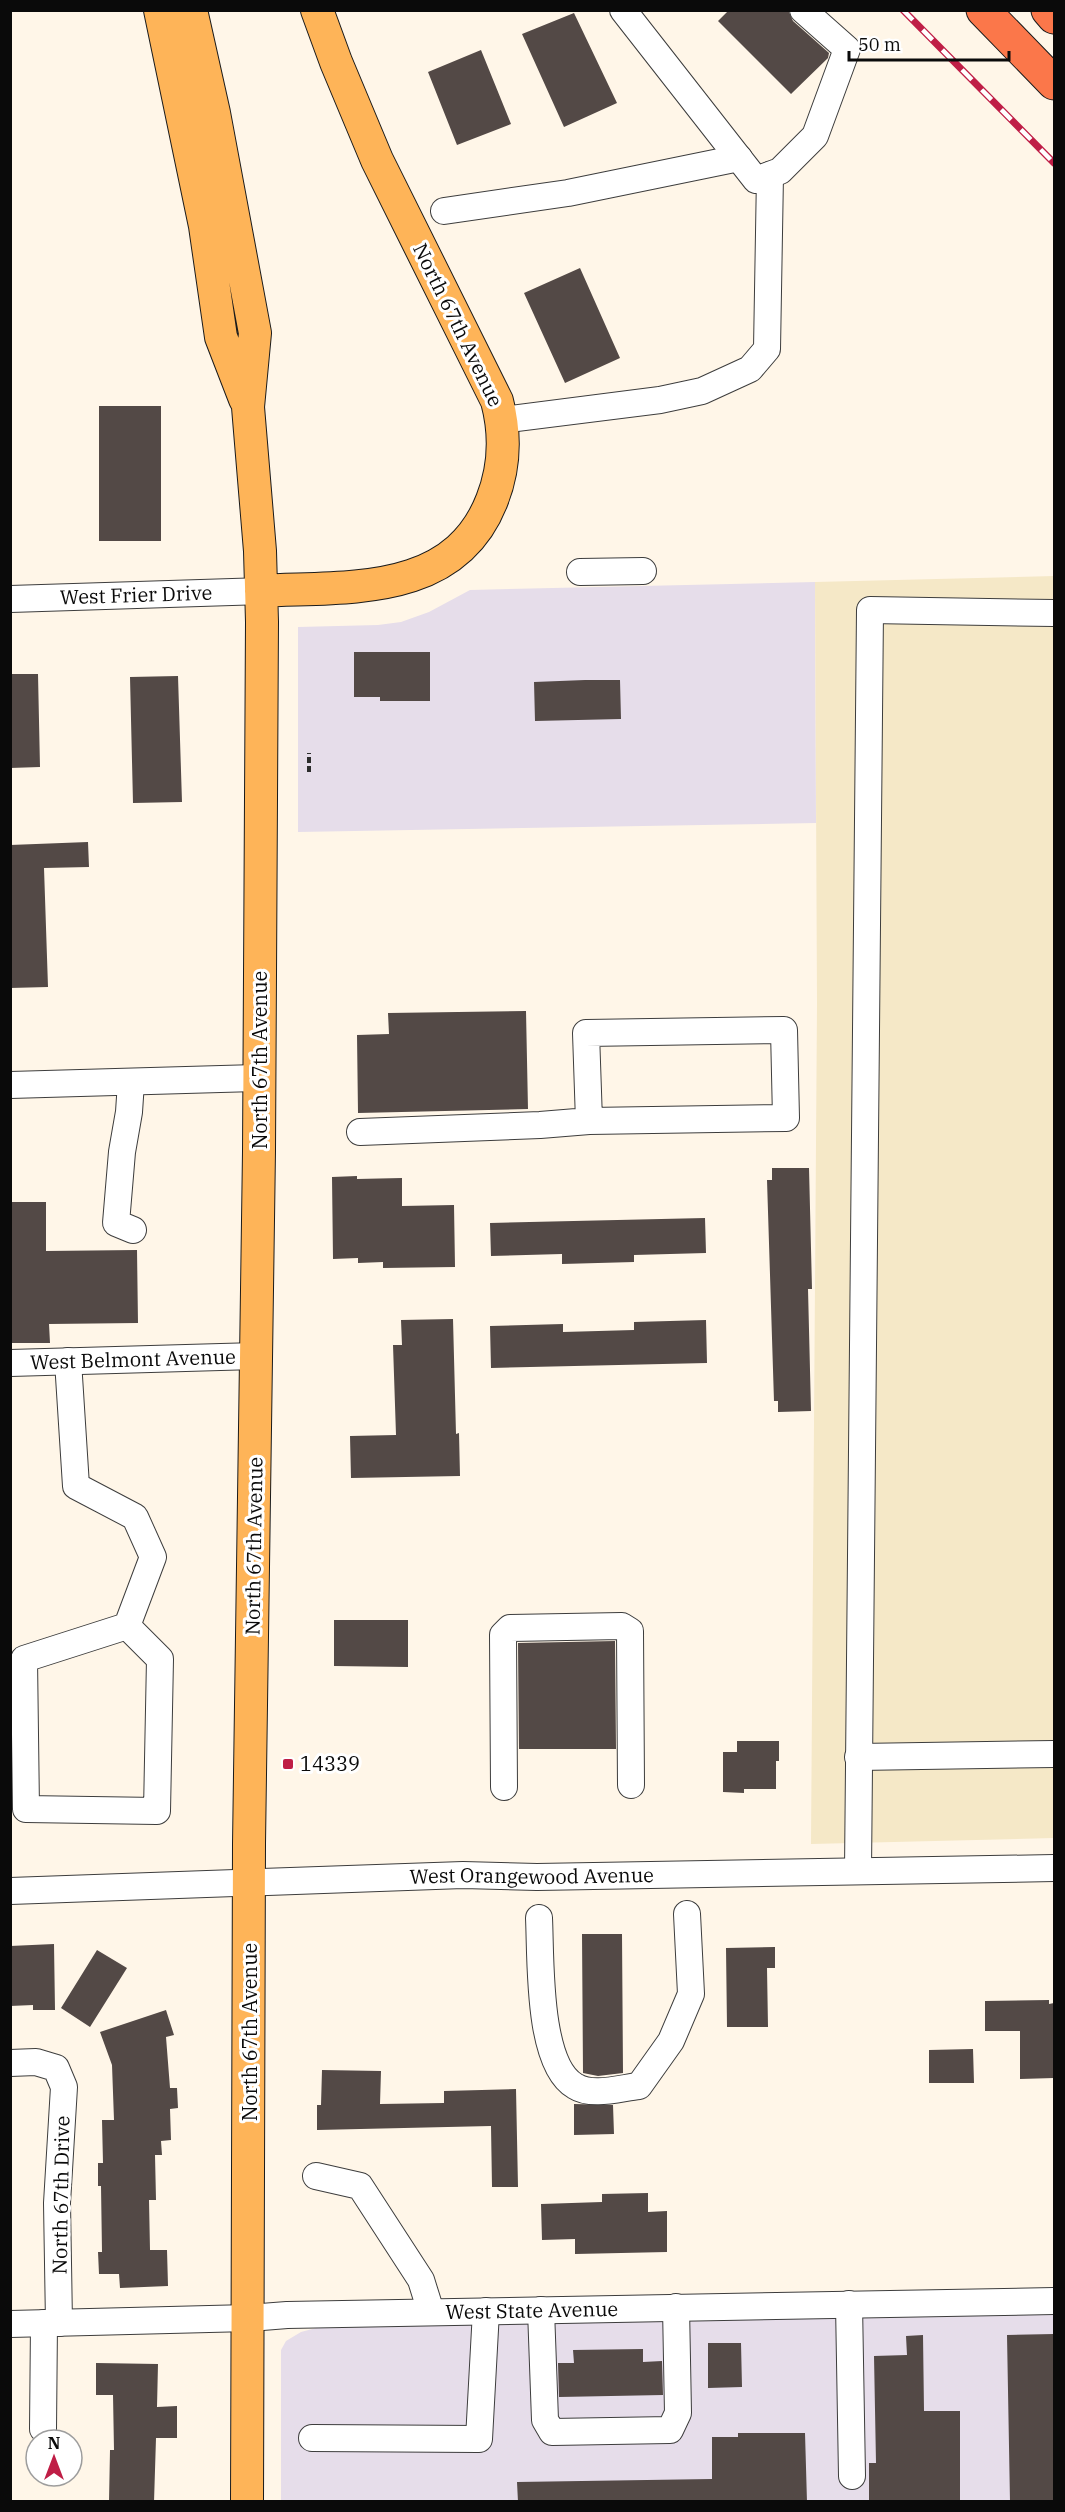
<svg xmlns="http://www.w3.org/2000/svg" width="1065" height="2512" font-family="'IBM Plex Serif',serif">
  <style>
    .industrial { fill: #e6ddea }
    .farmland { fill: #f5e8c7 }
    .building { fill: #534946 }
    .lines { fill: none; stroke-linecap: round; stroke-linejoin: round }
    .minor-casing { stroke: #3d3d3d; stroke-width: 28 }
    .major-casing { stroke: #1b1b1b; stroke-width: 34 }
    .highway-casing { stroke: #1b1b1b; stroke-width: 35 }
    .path { stroke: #2c2c2c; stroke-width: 4; stroke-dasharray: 6 3; stroke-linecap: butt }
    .minor { stroke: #fff; stroke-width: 26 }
    .major { stroke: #feb458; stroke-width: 32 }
    .highway { stroke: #fb774a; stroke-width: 33 }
    .rail-casing { stroke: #bf1e46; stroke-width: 7 }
    .rail { stroke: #fff; stroke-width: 4.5; stroke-dasharray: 14; stroke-linecap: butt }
    .poi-dot { fill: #bf1e46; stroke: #fff; stroke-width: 2 }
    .labels { text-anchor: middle; stroke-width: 6; stroke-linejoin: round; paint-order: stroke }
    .street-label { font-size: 20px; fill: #0a0a0a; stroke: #fff }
    .poi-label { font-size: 20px; fill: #0a0a0a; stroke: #fff; text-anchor: start }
  </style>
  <rect width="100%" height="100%" fill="#fff6e8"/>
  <path class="industrial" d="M 815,582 L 816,823 L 298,832 L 298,627 L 378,625 L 401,622 L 429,612 L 470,590 Z
    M 1054,2312 L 1054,2501 L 281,2502 L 281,2350 L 286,2341 L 301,2332 L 316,2328 Z"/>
  <path class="farmland" d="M 1054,576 L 1054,1838 L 811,1844 L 817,1003 L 815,582 Z"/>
  <path class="building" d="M 729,10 L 788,10 L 793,21 L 829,53 L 828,58 L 791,94 L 718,21 Z
    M 574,13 L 617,103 L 564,127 L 522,34 Z
    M 481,50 L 511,124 L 457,145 L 428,72 Z
    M 580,268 L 620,358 L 565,383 L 524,293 Z
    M 99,406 L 161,406 L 161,541 L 99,541 Z
    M 354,652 L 430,652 L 430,701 L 380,701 L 380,697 L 354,697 Z
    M 10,674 L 38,674 L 40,767 L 10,768 Z
    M 178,676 L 182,802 L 133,803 L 130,677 Z
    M 585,680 L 620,680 L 621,719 L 535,721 L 534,682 Z
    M 88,842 L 89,867 L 44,868 L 48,987 L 10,988 L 10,845 Z
    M 526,1011 L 528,1109 L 358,1113 L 357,1035 L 389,1034 L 388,1013 Z
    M 772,1168 L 809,1168 L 812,1289 L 808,1289 L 811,1411 L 778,1412 L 778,1401 L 774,1401 L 767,1180 L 772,1180 Z
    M 357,1176 L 357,1179 L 402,1178 L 402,1206 L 454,1205 L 455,1267 L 383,1268 L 383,1262 L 358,1263 L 358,1258 L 333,1259 L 332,1177 Z
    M 10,1202 L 46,1202 L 46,1251 L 137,1250 L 138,1323 L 49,1324 L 50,1343 L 10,1343 Z
    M 705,1218 L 706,1253 L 634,1255 L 634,1262 L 562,1264 L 562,1254 L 491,1256 L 490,1223 Z
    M 453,1319 L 456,1434 L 459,1433 L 460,1476 L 351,1478 L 350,1436 L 396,1435 L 393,1345 L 402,1345 L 401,1320 Z
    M 706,1320 L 707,1363 L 491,1368 L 490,1326 L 563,1324 L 563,1332 L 634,1330 L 634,1322 Z
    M 334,1620 L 408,1620 L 408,1667 L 334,1666 Z
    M 615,1641 L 616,1749 L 519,1749 L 518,1643 Z
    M 737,1741 L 779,1741 L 779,1761 L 776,1761 L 776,1789 L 744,1789 L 744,1793 L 723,1792 L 723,1752 L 737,1752 Z
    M 582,1934 L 622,1934 L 623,2073 L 598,2076 L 583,2073 Z
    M 54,1944 L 55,2010 L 33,2010 L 33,2005 L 10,2006 L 10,1946 Z
    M 775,1947 L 775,1968 L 767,1968 L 768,2027 L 727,2027 L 726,1948 Z
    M 97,1950 L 127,1968 L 90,2027 L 61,2008 Z
    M 1049,2000 L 1049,2004 L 1054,2003 L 1054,2078 L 1020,2079 L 1020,2031 L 985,2031 L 985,2001 Z
    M 166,2010 L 174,2035 L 166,2037 L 170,2088 L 177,2088 L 178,2108 L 170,2109 L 171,2140 L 161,2141 L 162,2155 L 155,2155 L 156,2200 L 149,2200 L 150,2250 L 167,2250 L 168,2286 L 120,2288 L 119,2274 L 99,2274 L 98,2252 L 102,2252 L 101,2186 L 98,2186 L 98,2163 L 103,2163 L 102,2120 L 114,2120 L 112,2065 L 100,2032 Z
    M 973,2049 L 974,2083 L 929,2083 L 929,2050 Z
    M 322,2070 L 381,2071 L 380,2104 L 444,2103 L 444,2091 L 516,2089 L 518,2187 L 492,2187 L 491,2126 L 317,2130 L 317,2105 L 321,2105 Z
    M 574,2104 L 613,2105 L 614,2134 L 574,2135 Z
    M 648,2193 L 648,2212 L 667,2211 L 667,2252 L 575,2254 L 575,2239 L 542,2240 L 541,2204 L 602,2202 L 602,2194 Z
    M 1054,2334 L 1054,2502 L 1010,2502 L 1007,2335 Z
    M 923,2335 L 924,2411 L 960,2411 L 960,2502 L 869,2502 L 869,2463 L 876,2463 L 874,2356 L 907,2355 L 906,2336 Z
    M 708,2343 L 741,2343 L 742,2387 L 708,2388 Z
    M 643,2349 L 643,2362 L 662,2361 L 663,2395 L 559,2397 L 558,2363 L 574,2363 L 573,2350 Z
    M 96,2363 L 158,2364 L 157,2407 L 177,2406 L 177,2438 L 156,2438 L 154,2502 L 109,2502 L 110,2450 L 114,2450 L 113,2395 L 96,2395 Z
    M 738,2433 L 805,2433 L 807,2502 L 518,2502 L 517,2482 L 712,2479 L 712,2437 L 738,2437 Z"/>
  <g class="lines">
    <g class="minor-casing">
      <g id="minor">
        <path d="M 623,10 L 756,180 L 780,171 L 815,136 L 847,49 L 803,10"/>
        <path d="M 444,211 L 568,193 L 739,158"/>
        <path d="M 502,420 L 660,400 L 702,391 L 750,369 L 767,349 L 770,175"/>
        <path d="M 580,572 L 643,571"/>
        <path id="s1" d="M 10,599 L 261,591"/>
        <path d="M 131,1082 L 129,1112 L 122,1152 L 116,1223 L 133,1230"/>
        <path d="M 10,1085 L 260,1078"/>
        <path d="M 360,1132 L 540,1125 L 589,1121 L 786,1118 L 784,1030 L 586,1033 L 589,1121"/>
        <path d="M 68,1361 L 76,1486 L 135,1517 L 153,1557 L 127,1626 L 160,1659 L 157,1811 L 26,1809 L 24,1659 L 127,1626"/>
        <path id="s2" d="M 10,1363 L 257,1356"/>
        <path d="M 858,1757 L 1054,1754"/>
        <path d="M 504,1787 L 503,1635 L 510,1628 L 622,1626 L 630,1631 L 631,1785"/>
        <path d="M 858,1871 L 870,610 L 1054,613"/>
        <path id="s3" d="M 10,1891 L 463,1875 L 537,1877 L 1054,1868"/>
        <path d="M 539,1918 C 541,1958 537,2064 575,2086 C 592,2097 620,2088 639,2086 L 671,2041 L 691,1994 L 687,1914"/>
        <path d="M 10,2063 L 36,2062 L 56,2068 L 64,2087 L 57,2203 L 59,2323"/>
        <path d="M 316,2176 L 360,2186 L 421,2280 L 431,2312"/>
        <path d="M 849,2304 L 852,2476"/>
        <path d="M 541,2310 L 545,2420 L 552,2432 L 670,2430 L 678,2413 L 676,2307"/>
        <path id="s4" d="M 10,2324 L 249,2318 L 287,2315 L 1054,2301"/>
        <path d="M 43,2429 L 44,2323"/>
        <path d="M 312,2438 L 479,2439 L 486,2311"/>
      </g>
    </g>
    <g class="major-casing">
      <path id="major" d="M 160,10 L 205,226 L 221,337 L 245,399
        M 191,10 L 214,113 L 255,333 L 248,407 L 260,551 L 262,622 L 259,1151 L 249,1844 L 247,2502
        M 261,591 C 347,586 454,598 492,500 C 505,467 506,435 497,401 L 377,160 L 336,62 L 317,10"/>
    </g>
    <g class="highway-casing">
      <path id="highway" d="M 983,10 L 1054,83
        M 1048,10 L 1054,17"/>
    </g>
    <path class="path" d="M 309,772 L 309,753"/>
    <use href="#minor" class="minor"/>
    <use href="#major" class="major"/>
    <use href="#highway" class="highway"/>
    <g class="rail-casing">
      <path id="rail" d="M 903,10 L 1054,163"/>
    </g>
    <use href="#rail" class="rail"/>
  </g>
  <rect class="poi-dot" x="282" y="1758" width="12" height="12" rx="3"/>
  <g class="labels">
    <g class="street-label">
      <text transform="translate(458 325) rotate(64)" y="7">North 67th Avenue</text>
      <text dy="7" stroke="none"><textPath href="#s1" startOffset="126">West Frier Drive</textPath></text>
      <text transform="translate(260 1060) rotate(-90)" y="7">North 67th Avenue</text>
      <text dy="7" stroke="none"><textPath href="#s2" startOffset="123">West Belmont Avenue</textPath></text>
      <text transform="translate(254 1546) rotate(-89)" y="7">North 67th Avenue</text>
      <text dy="7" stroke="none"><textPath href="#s3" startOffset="522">West Orangewood Avenue</textPath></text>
      <text transform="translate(250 2032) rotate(-90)" y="7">North 67th Avenue</text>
      <text transform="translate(61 2195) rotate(-89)" y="7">North 67th Drive</text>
      <text dy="7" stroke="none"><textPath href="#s4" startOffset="522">West State Avenue</textPath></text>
    </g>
    <g class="poi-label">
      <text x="300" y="1771">14339</text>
    </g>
  </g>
  <rect width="1065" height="2512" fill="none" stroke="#0a0a0a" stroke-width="24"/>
  <g transform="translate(54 2458)"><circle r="28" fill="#ffffff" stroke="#9d9d9d" stroke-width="1.5"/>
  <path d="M0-4.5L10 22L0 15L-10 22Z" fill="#bf1e46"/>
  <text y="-9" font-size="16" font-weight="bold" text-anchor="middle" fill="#0a0a0a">N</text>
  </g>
  <path d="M849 51v9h160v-9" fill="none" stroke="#0a0a0a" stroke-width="3"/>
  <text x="858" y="51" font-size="18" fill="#0a0a0a" stroke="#ffffff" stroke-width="4.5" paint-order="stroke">50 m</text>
</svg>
